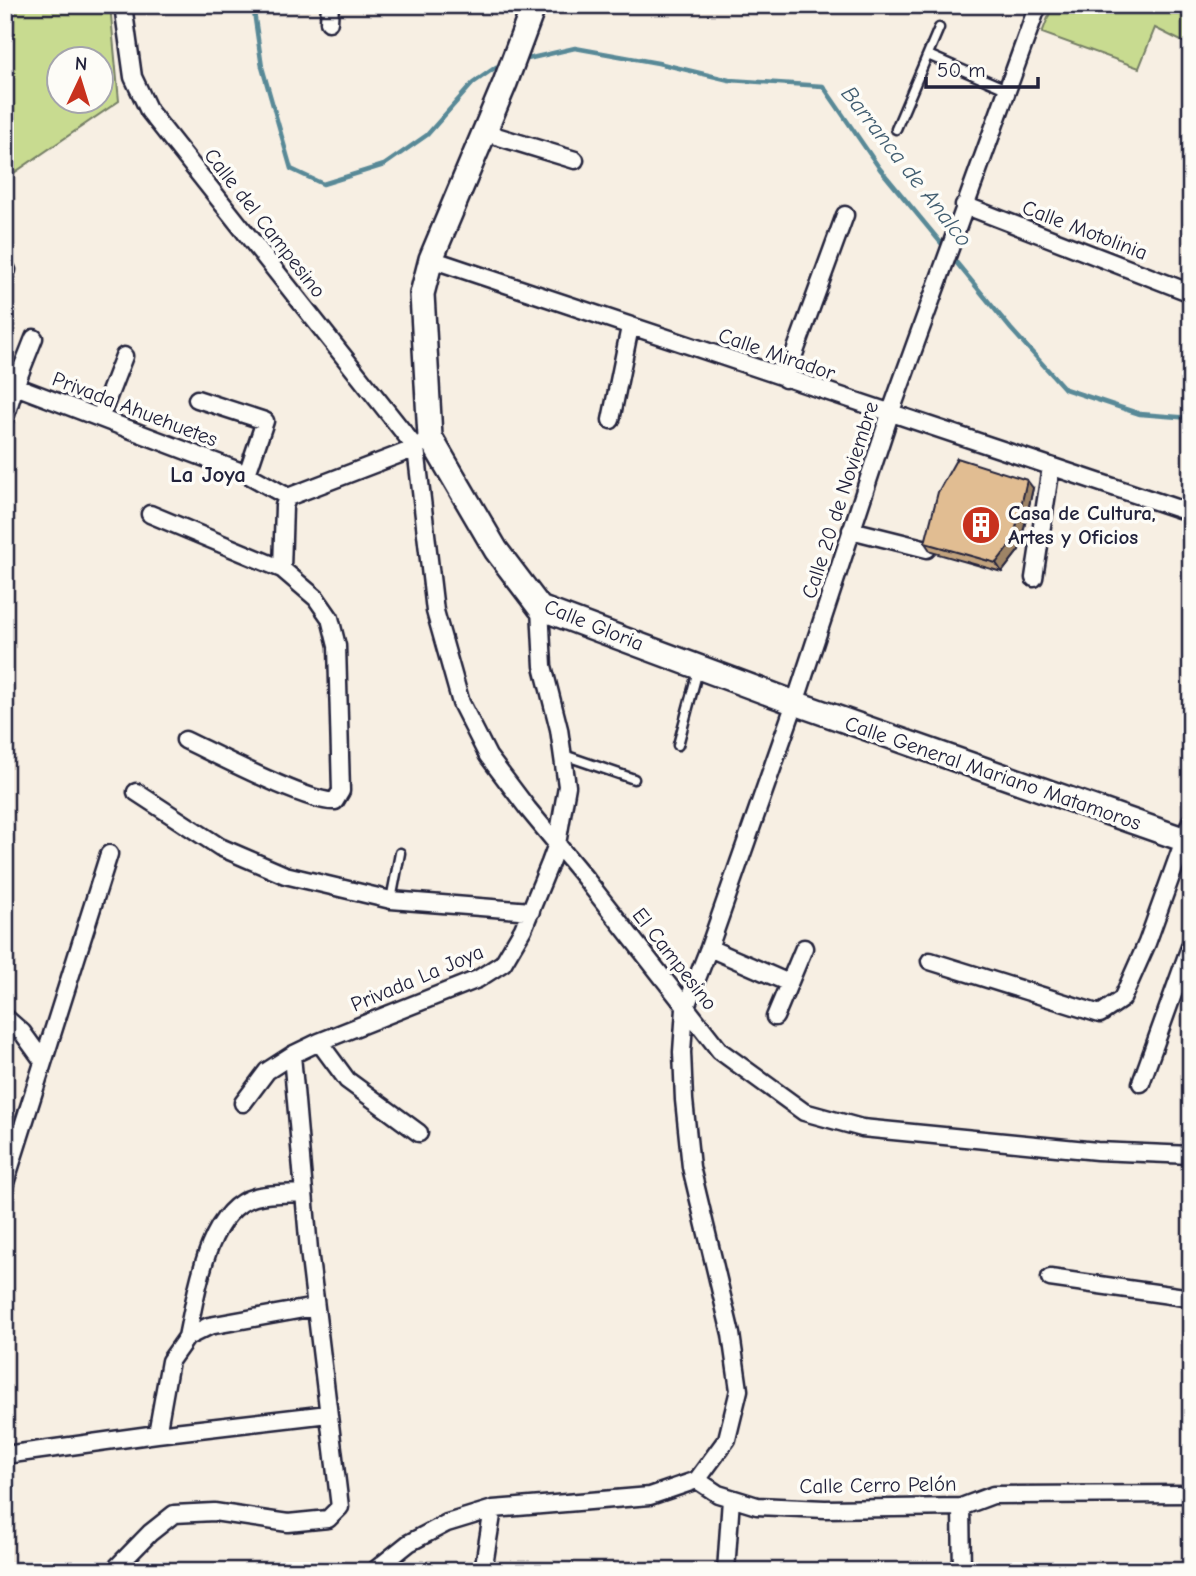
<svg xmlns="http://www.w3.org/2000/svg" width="1196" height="1576" font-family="'Comic Neue',sans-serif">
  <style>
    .green { fill: #c8db90; stroke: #757e66; stroke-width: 2; fill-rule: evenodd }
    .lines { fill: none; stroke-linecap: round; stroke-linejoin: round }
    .stream { stroke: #598997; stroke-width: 4.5 }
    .lane-casing { stroke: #22223b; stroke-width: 13 }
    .street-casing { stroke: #22223b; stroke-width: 21 }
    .secondary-casing { stroke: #22223b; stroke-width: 28 }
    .lane { stroke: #fdfcf7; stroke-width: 8 }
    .street { stroke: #fdfcf7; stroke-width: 16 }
    .secondary { stroke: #fdfcf7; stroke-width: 23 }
    .wall { fill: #c2a37e; stroke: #22223b; stroke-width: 2 }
    .shaded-wall { fill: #9e8466; stroke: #22223b; stroke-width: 2 }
    .building { fill: #e1bd92; stroke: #22223b; stroke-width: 2 }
    .labels { text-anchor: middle; stroke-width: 7; stroke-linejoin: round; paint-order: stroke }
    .street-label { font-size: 21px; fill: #22223b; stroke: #fdfcf7 }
    .poi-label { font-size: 21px; font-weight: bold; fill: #22223b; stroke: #fdfcf7; text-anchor: start }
    .water-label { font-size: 23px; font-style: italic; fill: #425e71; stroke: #fdfcf7 }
    .neighbourhood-label { font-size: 23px; font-weight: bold; fill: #22223b; stroke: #fdfcf7 }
  </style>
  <rect width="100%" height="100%" fill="#f7efe3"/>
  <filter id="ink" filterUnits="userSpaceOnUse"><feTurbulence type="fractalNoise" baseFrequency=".0143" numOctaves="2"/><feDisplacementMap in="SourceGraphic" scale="14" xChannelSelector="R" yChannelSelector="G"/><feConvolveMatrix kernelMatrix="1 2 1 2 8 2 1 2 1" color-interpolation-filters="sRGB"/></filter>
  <g filter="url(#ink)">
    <path class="green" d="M 5,5 L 110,5 L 119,101 L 5,179 ZM 60,60 L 102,60 L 102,102 L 60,102 Z
      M 1053,5 L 1191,5 L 1191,46 L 1155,28 L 1139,68 L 1042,33 Z"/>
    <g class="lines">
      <path class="stream" d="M 253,5 L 262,67 L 291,169 L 323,184 L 384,165 L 427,135 L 473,83 L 496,67 L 504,65
        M 523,60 L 575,48 L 658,63 L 729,80 L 823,86 L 880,169 L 946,249
        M 951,256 L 1011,329 L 1065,389 L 1140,414 L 1191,418"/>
      <g class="lane-casing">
        <path id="lane" d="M 928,55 L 1006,89
          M 896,129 L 939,28
          M 678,745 L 698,670
          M 564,755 L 634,779
          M 391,900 L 400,853"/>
      </g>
      <g class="street-casing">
        <path id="street" d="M 123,5 L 133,77 L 149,111 L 416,448 L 435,611 L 461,703 L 488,756 L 528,809 L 585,878 L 720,1051 L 804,1112 L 862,1128 L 1097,1151 L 1191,1155
          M 329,22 L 330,5
          M 483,132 L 575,160
          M 964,205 L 1191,293
          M 431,259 L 1191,513
          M 5,273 L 7,270
          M 785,379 L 845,215
          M 5,382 L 247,474 L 288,497
          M 197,399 L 265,421 L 247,474
          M 5,418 L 15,386 L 34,338
          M 100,418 L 124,356
          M 611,420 L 630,327
          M 288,497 L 416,448 L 422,443
          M 150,514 L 282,569
          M 851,530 L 927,549
          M 1034,578 L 1051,467
          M 185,740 C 213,753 310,804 335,801 L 341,791 L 337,646 L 330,618 L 316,598 L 282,569 L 284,506 L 288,497
          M 136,792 L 220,847 L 285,875 L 391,900 L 531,911
          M 709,948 L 789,983
          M 930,961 L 1100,1014 L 1122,999 L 1147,943 L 1191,821
          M 5,1017 L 22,1032 L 43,1061
          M 775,1017 L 804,948
          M 319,1042 L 347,1080 L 419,1133
          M 1141,1083 L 1191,944
          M 243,1103 L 267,1071 L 292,1055 L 319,1042 L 478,979 L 503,963 L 523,929 L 550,863 L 557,844 L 567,786 L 559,729 L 543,666 L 540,608
          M 5,1183 L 109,854
          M 1050,1278 L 1191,1298
          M 187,1337 C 196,1296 206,1210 255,1197 C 270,1193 288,1194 304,1193
          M 157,1434 L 170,1361 L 187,1337 L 209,1326 L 315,1307
          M 5,1455 L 157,1434 L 328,1414
          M 697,1480 L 727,1439 L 739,1390 L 731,1334 L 691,1167 L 684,1100 L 682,1052 L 685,1009 L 709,948 L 795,703 L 890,414 L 1038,5
          M 697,1480 L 718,1494 L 757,1506 L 825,1509 L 961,1507 L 993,1495 L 1191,1494
          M 961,1507 L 962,1571
          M 113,1571 L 150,1533 L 174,1514 L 214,1512 L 288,1523 L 328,1519 L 340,1507 L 309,1250 L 292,1055
          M 374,1571 L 409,1543 L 447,1523 L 493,1509 L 650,1496 L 697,1480
          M 483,1571 L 493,1509
          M 726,1571 L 731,1499"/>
      </g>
      <g class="secondary-casing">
        <path id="secondary" d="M 534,5 L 505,83 L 431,259 L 422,294 L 430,437 L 496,550 L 540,608 L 795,703 L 1191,842"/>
      </g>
      <use href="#lane" class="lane"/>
      <use href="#street" class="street"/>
      <use href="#secondary" class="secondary"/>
    </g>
    <path class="wall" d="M 1033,488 L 1019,550 L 1002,572 L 931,552 L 925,543 Z"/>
    <path class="shaded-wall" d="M 1027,480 L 1033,488 L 1019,550 L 1002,572 L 996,563 Z"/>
    <path class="building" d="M 957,458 L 1027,480 L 1013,541 L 996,563 L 925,543 L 938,492 Z"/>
  </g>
  <defs>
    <g id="building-disc" transform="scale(2.0125)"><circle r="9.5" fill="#c8321e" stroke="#fdfcf7"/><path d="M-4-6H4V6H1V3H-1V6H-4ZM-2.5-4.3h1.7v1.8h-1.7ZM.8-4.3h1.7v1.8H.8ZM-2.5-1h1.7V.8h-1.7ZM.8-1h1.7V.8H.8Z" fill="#fff"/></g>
  </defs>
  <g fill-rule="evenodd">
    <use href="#building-disc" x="981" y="525"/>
  </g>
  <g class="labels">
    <g class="street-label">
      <text transform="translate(265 223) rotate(52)" y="7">Calle del Campesino</text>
      <text transform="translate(1085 230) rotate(21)" y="7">Calle Motolinia</text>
      <text transform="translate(777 354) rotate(19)" y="7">Calle Mirador</text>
      <text transform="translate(135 409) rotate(21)" y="7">Privada Ahuehuetes</text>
      <text transform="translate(840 500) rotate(-72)" y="7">Calle 20 de Noviembre</text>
      <text transform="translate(594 625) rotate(22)" y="7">Calle Gloria</text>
      <text transform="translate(993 773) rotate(19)" y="7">Calle General Mariano Matamoros</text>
      <text transform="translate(675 959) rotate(52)" y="7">El Campesino</text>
      <text transform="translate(417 978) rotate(-23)" y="7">Privada La Joya</text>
      <text transform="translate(878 1485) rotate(-1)" y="7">Calle Cerro Pelón</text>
    </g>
    <g class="poi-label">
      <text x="1008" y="520">Casa de Cultura,<tspan x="1008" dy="24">Artes y Oficios</tspan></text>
    </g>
    <g class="water-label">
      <text transform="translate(907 166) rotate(52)" y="8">Barranca de Analco</text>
    </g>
    <g class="neighbourhood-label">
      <text x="208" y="482">La Joya</text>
    </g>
  </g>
  <rect width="1196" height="1576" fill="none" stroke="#fdfcf7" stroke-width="28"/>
  <rect x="14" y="14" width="1168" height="1548" fill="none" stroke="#22223b" stroke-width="2.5" filter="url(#ink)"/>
  <g transform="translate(80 80) rotate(4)"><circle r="33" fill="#fdfcf7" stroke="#a5a5ac" stroke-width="2"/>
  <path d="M0-5L12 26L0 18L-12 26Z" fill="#c8321e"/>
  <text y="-10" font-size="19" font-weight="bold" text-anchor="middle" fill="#22223b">N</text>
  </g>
  <path d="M926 77v10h112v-10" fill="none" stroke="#22223b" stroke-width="3.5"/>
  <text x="937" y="77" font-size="21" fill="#22223b" stroke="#fdfcf7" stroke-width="5" paint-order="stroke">50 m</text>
</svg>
